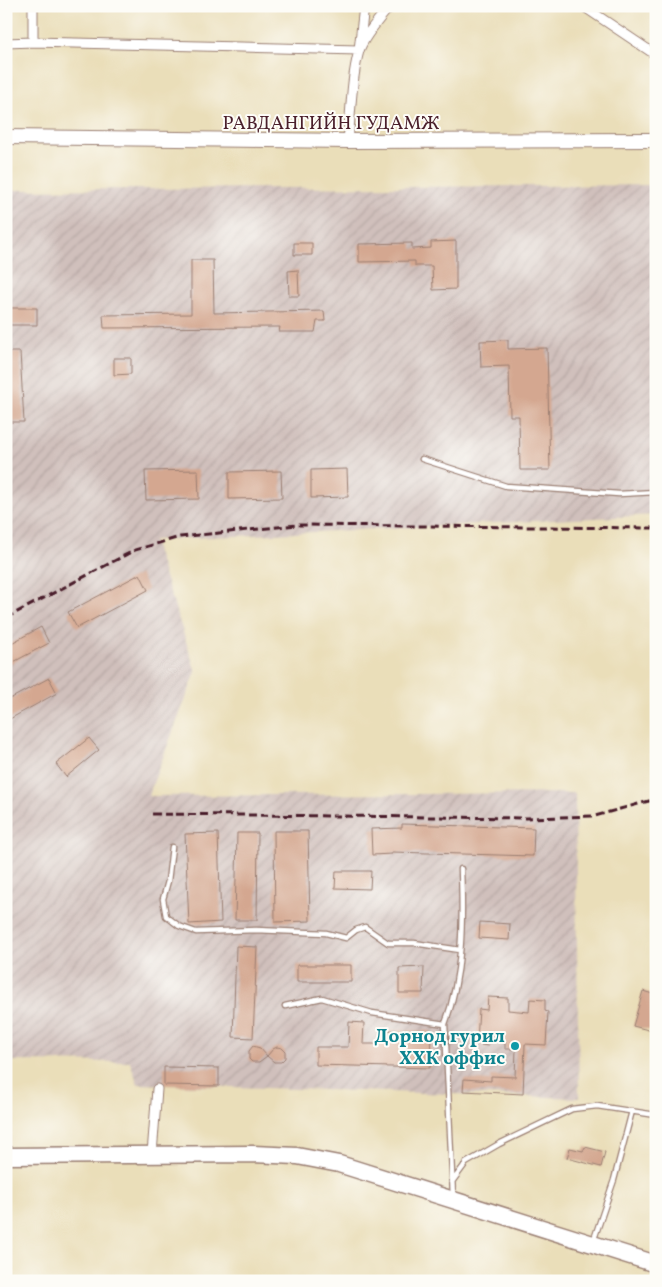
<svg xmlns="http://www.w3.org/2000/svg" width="662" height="1287" font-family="Vollkorn,serif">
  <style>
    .industrial { fill: url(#industrial-furrows) }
    .building { fill: #d4a790 }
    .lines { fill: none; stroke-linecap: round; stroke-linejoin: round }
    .lane-casing { stroke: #9a7e72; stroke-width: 7 }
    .street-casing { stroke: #9a7e72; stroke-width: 11 }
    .primary-casing { stroke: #9a7e72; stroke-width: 16 }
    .highway-casing { stroke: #9a7e72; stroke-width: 19 }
    .lane { stroke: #fff; stroke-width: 4.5 }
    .street { stroke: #fff; stroke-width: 9 }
    .primary { stroke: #fff; stroke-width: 14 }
    .highway { stroke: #fff; stroke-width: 16 }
    .rail { stroke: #4a1f2b; stroke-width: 3; stroke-dasharray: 8 4; stroke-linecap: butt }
    .culture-dot { fill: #0f9aa8; stroke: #fdfcf7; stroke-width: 2 }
    .labels { text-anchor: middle; stroke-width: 4; stroke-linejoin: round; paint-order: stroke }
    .street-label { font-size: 19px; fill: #4a1f2b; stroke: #fdfcf7 }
    .culture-label { font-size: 19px; font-weight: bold; fill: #0d838f; stroke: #fdfcf7; text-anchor: end }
  </style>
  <defs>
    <pattern id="industrial-furrows" width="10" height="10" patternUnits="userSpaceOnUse" patternTransform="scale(1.25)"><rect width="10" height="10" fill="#d0c0bc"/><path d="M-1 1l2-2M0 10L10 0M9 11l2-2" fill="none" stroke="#b4a5a2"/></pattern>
  </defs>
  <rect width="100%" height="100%" fill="#fdfcf7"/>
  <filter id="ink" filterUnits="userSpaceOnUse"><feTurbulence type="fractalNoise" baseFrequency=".02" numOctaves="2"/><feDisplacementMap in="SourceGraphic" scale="10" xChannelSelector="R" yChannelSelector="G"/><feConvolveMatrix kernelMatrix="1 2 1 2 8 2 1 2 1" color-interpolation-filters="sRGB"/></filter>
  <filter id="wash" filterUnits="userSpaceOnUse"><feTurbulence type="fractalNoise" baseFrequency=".0096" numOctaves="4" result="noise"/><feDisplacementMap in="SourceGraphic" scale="20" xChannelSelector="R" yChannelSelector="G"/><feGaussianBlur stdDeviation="1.12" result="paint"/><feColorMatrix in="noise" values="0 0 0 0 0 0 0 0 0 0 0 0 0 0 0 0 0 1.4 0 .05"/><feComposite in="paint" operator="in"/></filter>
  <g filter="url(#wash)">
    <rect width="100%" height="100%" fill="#eadeb9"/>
    <path class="industrial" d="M 656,185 L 656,515 L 153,540 L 196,672 L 148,796 L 575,793 L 579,1098 L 138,1084 L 130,1062 L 6,1061 L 6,190 Z"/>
    <g id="blocks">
      <path class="building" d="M 456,241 L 456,289 L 433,290 L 432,266 L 415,266 L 415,261 L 359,262 L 359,244 L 412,243 L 412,249 L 431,248 L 431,242 Z
        M 294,243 L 312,243 L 312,255 L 294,255 Z
        M 191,260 L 213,260 L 214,313 L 324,311 L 325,321 L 317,321 L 315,332 L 279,332 L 280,327 L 104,328 L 103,315 L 191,314 Z
        M 298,270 L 299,296 L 289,296 L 288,271 Z
        M 6,308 L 37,308 L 37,325 L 6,325 Z
        M 508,340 L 508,349 L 547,348 L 550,470 L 520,470 L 519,416 L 510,416 L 509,366 L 481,367 L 480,341 Z
        M 6,352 L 20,352 L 24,422 L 6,422 Z
        M 114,358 L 131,358 L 131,374 L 114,375 Z
        M 347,469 L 348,497 L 311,498 L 311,470 Z
        M 198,470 L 199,499 L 146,500 L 145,471 Z
        M 281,471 L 282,498 L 229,499 L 229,472 Z
        M 140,574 L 148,590 L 77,628 L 68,612 Z
        M 41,627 L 49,643 L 6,666 L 6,646 Z
        M 49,678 L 57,693 L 6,721 L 6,701 Z
        M 89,738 L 99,750 L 66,777 L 56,764 Z
        M 402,824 L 534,828 L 533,856 L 392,852 L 392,854 L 372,855 L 371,829 L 402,828 Z
        M 274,831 L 308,831 L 310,921 L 275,922 Z
        M 218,833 L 221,922 L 189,924 L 185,834 Z
        M 237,833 L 258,833 L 257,920 L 235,920 Z
        M 336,871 L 371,871 L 370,889 L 335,888 Z
        M 480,922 L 510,924 L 509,940 L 479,938 Z
        M 236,946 L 257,947 L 253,1038 L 233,1037 Z
        M 297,965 L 351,965 L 351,982 L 297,982 Z
        M 424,967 L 423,993 L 399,993 L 399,968 Z
        M 643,991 L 656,995 L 656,1032 L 633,1026 Z
        M 488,997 L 508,998 L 508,1010 L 529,1012 L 530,999 L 545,1000 L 545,1011 L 548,1012 L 546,1045 L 525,1044 L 523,1094 L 463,1091 L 464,1079 L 491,1081 L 491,1076 L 515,1077 L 516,1049 L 505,1049 L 505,1040 L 489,1039 L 488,1046 L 481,1045 L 481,1041 L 477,1041 L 479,1009 L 487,1010 Z
        M 349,1022 L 364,1023 L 363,1044 L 380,1044 L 380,1030 L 431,1031 L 430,1068 L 316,1065 L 316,1047 L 348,1047 Z
        M 253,1046 L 260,1048 L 267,1056 L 259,1062 L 252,1062 L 249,1059 L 249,1051 Z
        M 277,1047 L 282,1048 L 285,1051 L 285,1058 L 281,1062 L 274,1062 L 267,1056 L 273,1049 Z
        M 164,1067 L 219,1068 L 219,1086 L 164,1085 Z
        M 585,1147 L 605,1152 L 601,1167 L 567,1158 L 570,1148 L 583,1151 Z"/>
    </g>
  </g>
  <g filter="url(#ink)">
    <use href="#blocks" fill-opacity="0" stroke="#9a7e72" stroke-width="1"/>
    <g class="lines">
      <g class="lane-casing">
        <path id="lane" d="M 422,459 L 506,486 L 619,494 L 656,492
          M 172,847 L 168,881 L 163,899 L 166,916 L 179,926 L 196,932 L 256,930 L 326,933 L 346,938 L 356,930 L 365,927 L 388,943 L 414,943 L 460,950
          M 285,1006 L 322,998 L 372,1013 L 445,1024
          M 452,1182 L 466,1163 L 499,1144 L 572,1109 L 597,1106 L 656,1115
          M 453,1196 L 445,1024 C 463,975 463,921 461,869
          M 593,1242 L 614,1180 L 632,1111"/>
      </g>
      <g class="street-casing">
        <path id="street" d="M 33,6 L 33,42
          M 583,6 L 656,55
          M 6,43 L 33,42 L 359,50 L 364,6
          M 348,141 C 351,113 351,79 359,51 C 363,37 380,18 390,6
          M 152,1154 L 157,1089"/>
      </g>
      <g class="primary-casing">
        <path id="primary" d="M 6,137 L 348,141 L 656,140"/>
      </g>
      <g class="highway-casing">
        <path id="highway" d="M 6,1156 L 253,1154 L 297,1156 L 339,1164 L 656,1264"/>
      </g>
      <use href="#lane" class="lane"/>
      <use href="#street" class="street"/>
      <use href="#primary" class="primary"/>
      <use href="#highway" class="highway"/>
      <path class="rail" d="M 6,618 L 135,550 L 180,537 L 297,525 L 656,528
        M 152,814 L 527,818 L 595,816 L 656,799"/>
    </g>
  </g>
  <circle class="culture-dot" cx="515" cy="1046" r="5"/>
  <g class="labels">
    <g class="street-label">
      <text x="331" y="129">РАВДАНГИЙН ГУДАМЖ</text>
    </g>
    <g class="culture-label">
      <text x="505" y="1042">Дорнод гурил<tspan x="505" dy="22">ХХК оффис</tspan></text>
    </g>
  </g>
  <rect width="662" height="1287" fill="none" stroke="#fdfcf7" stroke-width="25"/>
</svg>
